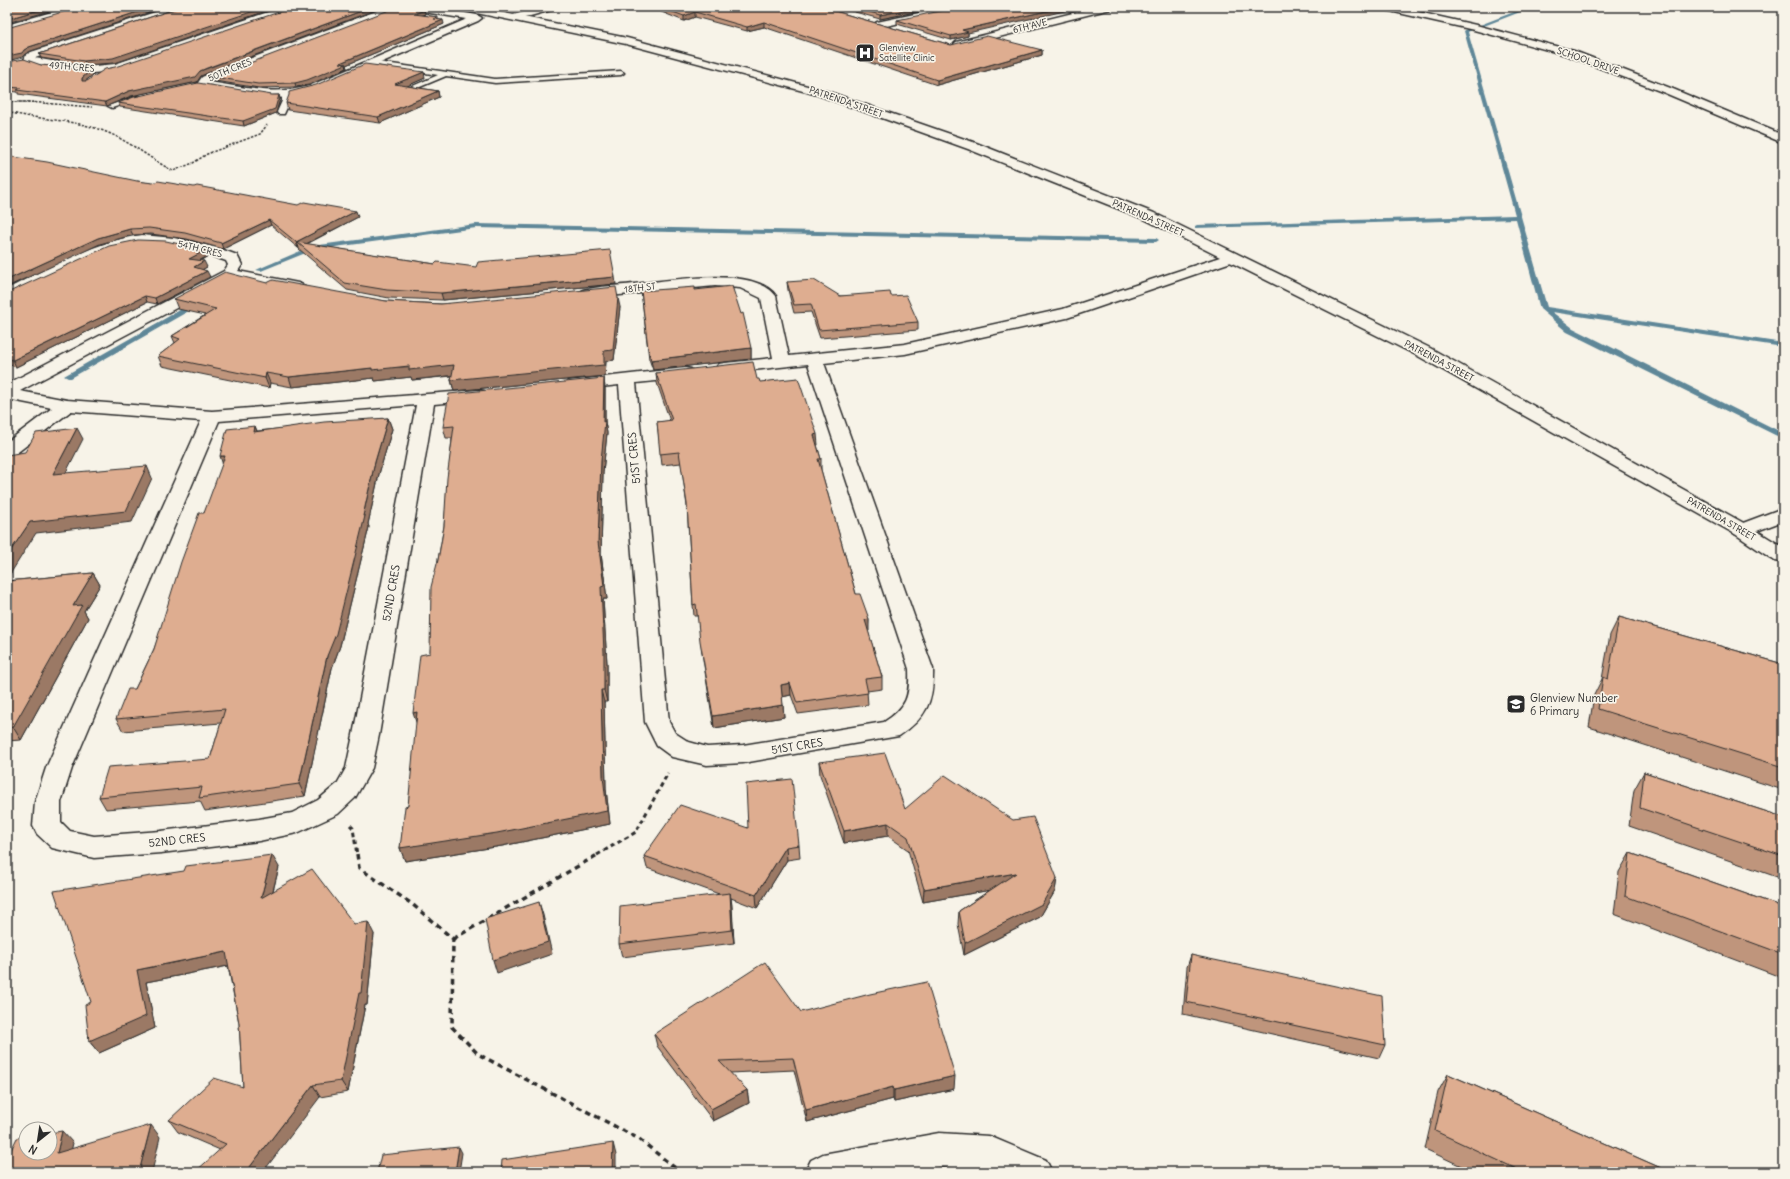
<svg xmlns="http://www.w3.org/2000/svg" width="1790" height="1179" font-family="Delius,sans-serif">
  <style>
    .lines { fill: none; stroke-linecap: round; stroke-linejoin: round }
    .stream { fill: #5e8798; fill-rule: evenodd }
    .lane-casing { stroke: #2b2b2b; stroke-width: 3 }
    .street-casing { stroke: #2b2b2b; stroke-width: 3 }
    .secondary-casing { stroke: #2b2b2b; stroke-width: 3 }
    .path-far3 { stroke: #2b2b2b; stroke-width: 1; stroke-dasharray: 2 1.5; stroke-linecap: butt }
    .path-far2 { stroke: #2b2b2b; stroke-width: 1.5; stroke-dasharray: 2.5 1.5; stroke-linecap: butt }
    .path-far1 { stroke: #2b2b2b; stroke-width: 3; stroke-dasharray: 4.5 3.5; stroke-linecap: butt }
    .path { stroke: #2b2b2b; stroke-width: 3.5; stroke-dasharray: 5.5 4.5; stroke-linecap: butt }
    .lane { fill: #f7f3e8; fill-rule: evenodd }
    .street { fill: #f7f3e8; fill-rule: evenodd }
    .secondary { fill: #f7f3e8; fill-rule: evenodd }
    .wall { fill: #bf957c; stroke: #2b2b2b }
    .shaded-wall { fill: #9b7965; stroke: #2b2b2b }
    .building { fill: #dead90; stroke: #2b2b2b }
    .labels { text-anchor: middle; stroke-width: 3.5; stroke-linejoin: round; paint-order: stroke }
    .far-street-label { font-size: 9px; fill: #2b2b2b; stroke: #f7f3e8 }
    .far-poi-label { font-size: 9px; fill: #2b2b2b; stroke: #f7f3e8; text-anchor: start }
    .street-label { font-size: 11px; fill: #2b2b2b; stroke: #f7f3e8 }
    .poi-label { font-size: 11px; fill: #2b2b2b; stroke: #f7f3e8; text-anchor: start }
  </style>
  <rect width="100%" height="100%" fill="#f7f3e8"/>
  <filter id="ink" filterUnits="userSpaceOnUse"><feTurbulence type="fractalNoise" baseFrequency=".025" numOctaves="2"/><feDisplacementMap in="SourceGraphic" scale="8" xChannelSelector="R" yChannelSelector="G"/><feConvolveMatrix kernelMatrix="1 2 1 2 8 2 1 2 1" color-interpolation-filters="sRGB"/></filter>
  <g filter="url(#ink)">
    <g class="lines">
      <path class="stream" d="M 1527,7 L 1533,7 L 1484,26 L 1480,25 Z
        M 1467,29 L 1471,30 L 1468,32 L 1547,307 L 1783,343 L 1783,347 L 1552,312 L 1573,328 L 1783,433 L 1783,439 L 1567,332 L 1540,309 L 1516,219 L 1195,228 L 1195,226 L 1197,225 L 1515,215 L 1464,31 Z
        M 476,224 L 1156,238 L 1159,240 L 1156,242 L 476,228 L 313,250 L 261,271 L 256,270 L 312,246 Z
        M 194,302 L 201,304 L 71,378 L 68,378 L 64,376 Z"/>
      <g class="lane-casing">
        <path id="lane" d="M 371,61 L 495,79 L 621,71 L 624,73 L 621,75 L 495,83 L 446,76 L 408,92 L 405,90 L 406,89 L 438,75 L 369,64 L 369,62 Z
          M 285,93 L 288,95 L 290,101 L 284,114 L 278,114 L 277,112 L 282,101 L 282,95 Z
          M 137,96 L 140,98 L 139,99 L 112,108 L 108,106 Z"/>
      </g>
      <g class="street-casing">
        <path id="street" d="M 69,7 L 83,7 L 82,9 L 7,31 L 7,25 Z
          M 171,7 L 184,7 L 183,9 L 35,58 L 86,67 L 115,64 L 283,7 L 296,7 L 295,9 L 116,70 C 106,71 95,74 85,73 C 73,72 31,68 24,60 L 26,55 L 31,52 Z
          M 387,7 L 399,7 L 398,9 L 209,82 C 243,87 275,96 309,86 L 467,19 L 412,10 L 408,7 L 428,7 L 477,15 L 482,18 L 478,21 L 317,90 L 294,97 L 274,98 L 202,87 L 197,84 L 202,77 L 209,74 Z
          M 542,7 L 556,7 L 555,9 L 516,20 L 511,17 L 513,15 Z
          M 948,7 L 964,7 L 960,10 L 877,28 L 872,25 L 877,22 Z
          M 1097,7 L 1112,7 L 1111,9 L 959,47 L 954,44 L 956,42 Z
          M 1380,7 L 1396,7 L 1476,25 L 1574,51 L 1673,89 L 1783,135 L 1783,143 L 1665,93 L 1566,55 L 1474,30 L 1381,9 Z
          M 142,235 L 174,238 L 218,248 L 237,255 L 242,265 L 238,271 L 298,283 L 303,285 L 306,288 L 303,291 L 298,293 L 231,279 L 20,391 L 67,400 L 212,411 L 478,390 L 484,391 L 487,395 L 484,399 L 478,400 L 434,404 L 379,735 L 372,768 L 355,798 L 338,814 L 297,833 L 259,841 L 161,853 L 94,858 L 52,848 L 37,834 L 33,826 L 35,802 L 46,768 L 201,421 L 71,411 L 14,455 L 7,457 L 7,442 L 52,408 L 7,399 L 7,384 L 224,271 L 228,265 L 226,261 C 188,247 150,237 111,251 L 7,300 L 7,289 C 47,269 98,240 142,235 ZM 416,405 L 353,735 L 346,768 L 337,784 L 318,800 L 292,813 L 259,819 L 161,831 L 94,836 L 70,831 L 61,822 L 61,802 L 72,768 L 219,421 Z
          M 1232,253 L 1237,254 L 1239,257 L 1237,260 L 1067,318 L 905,354 L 824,363 L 933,669 C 934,702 926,718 899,736 L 743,763 L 707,765 L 672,757 L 657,746 L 645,722 L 619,385 L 574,390 L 568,389 L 565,385 L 568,381 L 685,368 L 691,369 L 694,373 L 691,377 L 685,378 L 636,383 L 669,722 L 675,733 L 689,742 L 707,747 L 743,745 L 884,722 C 907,707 910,696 909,669 L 808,364 L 725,373 L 719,372 L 716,368 L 719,364 L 725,363 L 773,358 L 761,298 L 740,288 L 715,286 L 588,298 L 583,296 L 580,293 L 583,290 C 599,286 617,286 634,284 C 667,281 754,265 776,296 L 789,356 L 905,344 L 1063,309 Z
          M 1783,508 L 1783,521 L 1749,534 L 1742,536 L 1735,534 L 1732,530 L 1735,526 Z
          M 939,1133 L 989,1136 L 1046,1160 L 1052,1172 L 993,1172 L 988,1170 L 939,1167 L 914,1172 L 805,1172 L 811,1160 L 823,1154 Z"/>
      </g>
      <g class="secondary-casing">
        <path id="secondary" d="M 458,7 L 475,7 L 627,38 L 826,91 L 976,143 L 1154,213 L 1430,348 L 1749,526 L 1783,547 L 1783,562 L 1775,561 L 1735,534 L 1418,356 L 1144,219 L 968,149 L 818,95 L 626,44 L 462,10 Z"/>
      </g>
      <path class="path-far3" d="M 7,102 L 35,102"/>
      <path class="path-far2" d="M 7,102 L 29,102 L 92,107
        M 7,112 C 38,120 71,119 101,130 C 127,139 149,158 173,171 L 193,163 L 207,154 L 260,134 L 267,125"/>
      <path class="path-far1" d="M 350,825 L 353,828 L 357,855
        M 597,855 L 636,832 L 668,773"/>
      <path class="path" d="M 357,854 L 359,868 L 412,904 L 453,939 L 452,1027 L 478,1054 L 639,1139 L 680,1172
        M 453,939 L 599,854"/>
      <use href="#lane" class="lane"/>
      <use href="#street" class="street"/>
      <use href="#secondary" class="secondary"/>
    </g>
    <path class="wall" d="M 181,7 L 278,7 L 115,63 L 86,65 L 41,58 L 39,54 Z
      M 649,7 L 821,7 L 951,45 L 1042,50 L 1042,55 L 937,85 L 764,27 L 747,31 L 695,17 L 684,21 Z
      M 837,7 L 940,7 L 880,19 Z
      M 410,8 L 424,10 L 425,14 L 421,15 L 438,17 L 438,19 L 444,24 L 346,65 L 347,68 L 309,85 L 296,87 L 259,88 L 215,81 L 213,77 Z
      M 897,20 L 968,33 L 968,36 L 951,40 L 897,24 Z
      M 7,62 L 41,65 L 93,75 L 85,81 L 87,81 L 208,73 L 201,76 L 197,82 L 131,96 L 107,106 L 18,94 L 18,92 L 7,91 Z
      M 425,78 L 407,86 L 438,91 L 439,97 L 380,123 L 288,110 L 286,103 Z
      M 279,95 L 280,99 L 276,113 L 244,126 L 120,107 L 118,103 Z
      M 137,181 L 358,217 L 307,244 L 435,264 L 616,284 L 443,300 L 389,298 L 347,290 L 299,249 L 299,248 L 298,248 L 271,225 L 223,249 L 187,239 L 151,234 L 133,235 L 100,244 Z
      M 208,256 L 200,261 L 207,267 L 203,269 L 210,277 L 157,304 L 147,302 L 16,367 L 7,364 L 7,293 Z
      M 787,282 L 840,296 L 891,296 L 918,322 L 918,330 L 820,338 L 811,312 L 794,313 L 788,290 Z
      M 267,283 L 386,301 L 441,304 L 620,307 L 614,360 L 606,361 L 605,376 L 454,391 L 451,380 L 452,376 L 412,380 L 411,377 L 375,381 L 374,378 L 292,387 L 270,383 L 269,388 L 162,366 L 158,356 L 175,343 L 172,336 L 205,315 L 178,309 L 174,299 Z
      M 695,290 L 751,348 L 751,359 L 653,370 L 649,359 L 641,291 Z
      M 656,373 L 757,379 L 818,445 L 817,445 L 821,459 L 821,470 L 856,594 L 869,619 L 868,631 L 882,677 L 882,689 L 867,691 L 868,705 L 798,714 L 791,695 L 782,697 L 784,717 L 714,728 L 702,653 L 698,616 L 694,616 L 693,605 L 687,506 L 681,463 L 662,465 L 657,422 L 670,421 L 657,383 Z
      M 604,378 L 605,389 L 605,422 L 607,433 L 603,472 L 601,554 L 607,599 L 603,599 L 607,664 L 607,702 L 604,702 L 606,789 L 610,824 L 502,846 L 405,861 L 400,848 L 408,806 L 430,653 L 438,560 L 444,526 L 452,438 L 446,438 L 443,427 Z
      M 388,418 L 392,429 L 379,474 L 368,524 L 369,527 L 340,646 L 332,668 L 305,796 L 205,811 L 200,801 L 106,809 L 99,797 L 210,759 L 221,723 L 123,731 L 116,719 L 135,689 L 154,649 L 204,513 L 255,426 L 257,431 Z
      M 93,573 L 100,585 L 84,611 L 88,618 L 21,740 L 7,741 L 7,581 Z
      M 1619,617 L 1783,664 L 1783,790 L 1589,727 L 1594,695 L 1602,679 L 1610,635 Z
      M 819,762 L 905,809 L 1057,878 L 1055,891 L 1040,917 L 964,955 L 958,924 L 959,911 L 990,890 L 923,902 L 908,850 L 888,836 L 844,843 L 820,775 Z
      M 1644,772 L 1783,817 L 1783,879 L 1629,826 L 1634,790 Z
      M 799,845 L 800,858 L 787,860 L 757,908 L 731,898 L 734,943 L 622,957 L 619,944 L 719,894 L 647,868 L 644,856 Z
      M 1630,853 L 1783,907 L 1783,978 L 1614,914 L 1619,872 Z
      M 279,867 L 273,891 L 354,924 L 374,934 L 367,1005 L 365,1005 L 348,1092 L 320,1097 L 220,1150 L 178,1132 L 169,1120 L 243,1087 L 239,1023 L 228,966 L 146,982 L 155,1028 L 99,1053 L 89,1041 L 91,1002 Z
      M 1191,955 L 1385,1045 L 1379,1058 L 1183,1014 L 1187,967 Z
      M 801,1012 L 954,1089 L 894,1102 L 893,1099 L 807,1122 L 794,1070 L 730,1073 L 747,1090 L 749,1103 L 713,1121 L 657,1046 L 654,1034 Z
      M 1448,1074 L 1670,1172 L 1474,1172 L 1425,1149 L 1438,1092 Z"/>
    <path class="shaded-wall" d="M 49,7 L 64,7 L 7,23 L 7,19 Z
      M 153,7 L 166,7 L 31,51 L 25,54 L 23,57 L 7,61 L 7,56 L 24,50 L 29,47 Z
      M 266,7 L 278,7 L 115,63 L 86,65 L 84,61 Z
      M 372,7 L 383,7 L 208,73 L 201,76 L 197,82 L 131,96 L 107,106 L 105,102 L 129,91 L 200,71 Z
      M 919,7 L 940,7 L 880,19 L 880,15 Z
      M 1064,7 L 1082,7 L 968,33 L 968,36 L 951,40 L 951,36 L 962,30 Z
      M 424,10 L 425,14 L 414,18 L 414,14 Z
      M 695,12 L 695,17 L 684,21 L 684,16 Z
      M 443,20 L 444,24 L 346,65 L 347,68 L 309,85 L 296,87 L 295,83 L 340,63 Z
      M 764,22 L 764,27 L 747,31 L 747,27 Z
      M 1042,50 L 1042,55 L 937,85 L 937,80 Z
      M 91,70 L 93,75 L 84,82 L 82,81 L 82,78 Z
      M 424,72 L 425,78 L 396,91 L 395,84 Z
      M 438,91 L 439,97 L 380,123 L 378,117 Z
      M 279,95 L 280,99 L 276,113 L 244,126 L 243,121 Z
      M 356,211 L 358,217 L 302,246 L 297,242 L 299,248 L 298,248 L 296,242 Z
      M 269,220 L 271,225 L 223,249 L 221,243 Z
      M 130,229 L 133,235 L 100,244 L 7,287 L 7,280 L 98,238 Z
      M 206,250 L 208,256 L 191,265 L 189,259 Z
      M 204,261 L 207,267 L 196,273 L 194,267 Z
      M 207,271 L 210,277 L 157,304 L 155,298 Z
      M 615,277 L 616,284 L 443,300 L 441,293 Z
      M 145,296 L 147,302 L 16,367 L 13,360 Z
      M 618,298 L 620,307 L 614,360 L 606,361 L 605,376 L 454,391 L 451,380 L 604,351 Z
      M 751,348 L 751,359 L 653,370 L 651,360 Z
      M 454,365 L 457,375 L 412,380 L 411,377 L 375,381 L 374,378 L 292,387 L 289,377 L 372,368 Z
      M 266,373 L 270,383 L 269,388 L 265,378 Z
      M 604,378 L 605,389 L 605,422 L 607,433 L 603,472 L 601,554 L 607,599 L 603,599 L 607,664 L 607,702 L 604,690 L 598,542 L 601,461 L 603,422 Z
      M 388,418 L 392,429 L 379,474 L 368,524 L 369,527 L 340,646 L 332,668 L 305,796 L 299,784 L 327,656 L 363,516 L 375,462 Z
      M 255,426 L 259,437 L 254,432 Z
      M 77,428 L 83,439 L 59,486 L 53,474 Z
      M 817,434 L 818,445 L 814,446 L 814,435 Z
      M 220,456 L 225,456 L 224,468 Z
      M 147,466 L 152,478 L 132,522 L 36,533 L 7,579 L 7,556 L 30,522 Z
      M 93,573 L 100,585 L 84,611 L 88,618 L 21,740 L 13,727 L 73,606 Z
      M 869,619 L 869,631 L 865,631 L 865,620 Z
      M 790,683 L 791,695 L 782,697 L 781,685 Z
      M 601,690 L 604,702 L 606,789 L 610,824 L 502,846 L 405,861 L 400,848 L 603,776 Z
      M 783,705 L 784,717 L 714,728 L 713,716 Z
      M 417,712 L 417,725 L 413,713 Z
      M 888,823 L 888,836 L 844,843 L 844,831 Z
      M 786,847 L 787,860 L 757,908 L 756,895 Z
      M 272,855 L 279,867 L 268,910 L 261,898 Z
      M 1016,873 L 1014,886 L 923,902 L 924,889 Z
      M 1057,878 L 1055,891 L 1040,917 L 964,955 L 965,943 Z
      M 730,893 L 732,905 L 734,943 L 732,930 Z
      M 539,902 L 543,915 L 552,954 L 497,973 L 493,960 Z
      M 368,922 L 374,934 L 367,1005 L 365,1005 L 348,1092 L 341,1081 Z
      M 226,952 L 233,965 L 146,982 L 155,1028 L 99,1053 L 89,1041 L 137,970 Z
      M 955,1076 L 954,1089 L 894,1102 L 894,1090 Z
      M 313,1085 L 320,1097 L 263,1172 L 246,1172 Z
      M 893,1087 L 893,1099 L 807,1122 L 806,1110 Z
      M 747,1090 L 749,1103 L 713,1121 L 711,1109 Z
      M 151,1125 L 160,1137 L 152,1172 L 139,1172 Z
      M 62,1131 L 73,1143 L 68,1165 L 57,1153 Z
      M 613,1143 L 616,1155 L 616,1172 L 612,1172 Z
      M 459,1147 L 462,1153 L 459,1172 L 455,1172 Z"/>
    <path class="building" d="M 7,7 L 49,7 L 7,19 Z
      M 80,7 L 153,7 L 29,47 L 24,50 L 22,53 L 7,56 L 7,28 Z
      M 181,7 L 266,7 L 113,58 L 84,61 L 39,54 Z
      M 294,7 L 372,7 L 207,68 L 200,71 L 195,77 L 129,91 L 105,102 L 17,90 L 21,88 L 7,87 L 7,62 L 24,59 L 41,65 L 91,70 L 82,78 L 82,81 L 87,81 L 105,69 L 115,67 Z
      M 397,7 L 410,7 L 424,10 L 414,14 L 438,17 L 433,19 L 443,20 L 340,63 L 346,64 L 307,80 L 295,83 L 258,84 L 213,77 Z
      M 659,7 L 821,7 L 951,45 L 987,36 L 1042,50 L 937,80 L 764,22 L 747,27 L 695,12 L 684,16 Z
      M 852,7 L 919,7 L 880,15 Z
      M 960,7 L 1064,7 L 962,30 L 968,32 L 951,36 L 897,20 Z
      M 365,64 L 424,72 L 395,84 L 438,91 L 378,117 L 286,103 L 289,95 L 289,92 L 316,85 Z
      M 198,83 L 272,95 L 279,95 L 275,109 L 243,121 L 118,103 L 134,97 Z
      M 7,156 L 47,162 L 137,181 L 153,183 L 158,181 L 194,187 L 197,186 L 298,205 L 304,202 L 356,211 L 296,242 L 269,220 L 221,243 L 185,233 L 149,228 L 130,229 L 98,238 L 7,280 Z
      M 138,240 L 166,241 L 206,250 L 189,259 L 204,261 L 194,267 L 207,271 L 155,298 L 145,296 L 13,360 L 7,359 L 7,293 L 109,246 Z
      M 297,242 L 435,264 L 437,262 L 476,267 L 478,262 L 610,250 L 615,277 L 441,293 L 387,290 L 345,283 Z
      M 225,272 L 267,283 L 273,280 L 386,301 L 441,304 L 616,287 L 618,298 L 613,350 L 604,351 L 604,365 L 451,380 L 454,365 L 409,370 L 409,366 L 372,370 L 372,368 L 289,377 L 266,373 L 265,378 L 158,356 L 180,339 L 172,336 L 216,309 L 174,299 Z
      M 814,280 L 840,296 L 890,292 L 891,296 L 906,295 L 918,322 L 819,330 L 811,304 L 794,305 L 787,282 Z
      M 732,286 L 741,314 L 743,313 L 751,348 L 651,360 L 648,348 L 641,291 L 695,287 L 695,290 Z
      M 753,362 L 757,379 L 759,379 L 760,382 L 798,378 L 817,434 L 814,435 L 821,459 L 818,459 L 856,594 L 860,594 L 869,619 L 865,620 L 882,677 L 865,679 L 868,693 L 797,703 L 790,683 L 781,685 L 783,705 L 713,716 L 700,641 L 696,604 L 693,605 L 687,504 L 679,452 L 660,454 L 657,422 L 672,420 L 656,373 Z
      M 604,378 L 603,422 L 605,421 L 601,461 L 598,542 L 604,586 L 601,587 L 604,652 L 604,690 L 601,690 L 603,776 L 607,811 L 497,833 L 400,848 L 405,807 L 408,806 L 417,712 L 413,713 L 420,655 L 430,653 L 431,587 L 438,560 L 444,526 L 447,478 L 454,426 L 443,427 L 449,394 Z
      M 388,418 L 375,462 L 363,516 L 365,516 L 336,634 L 327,656 L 299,784 L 199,798 L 202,787 L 99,797 L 108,767 L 210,759 L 225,709 L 116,719 L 128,689 L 135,689 L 154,649 L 181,562 L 199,513 L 204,513 L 225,456 L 220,456 L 227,429 L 255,426 L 254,432 L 324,422 Z
      M 77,428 L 53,474 L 147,466 L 126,511 L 30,522 L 7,556 L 7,455 L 25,452 L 36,433 Z
      M 93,573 L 73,606 L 82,605 L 13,727 L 7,728 L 7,581 Z
      M 1619,617 L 1783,664 L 1783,767 L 1598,709 L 1603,677 L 1608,679 Z
      M 885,753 L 905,809 L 945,775 L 1013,820 L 1033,817 L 1057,878 L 1042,904 L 965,943 L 959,911 L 1016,873 L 924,889 L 908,837 L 888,823 L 844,831 L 819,762 Z
      M 1644,772 L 1783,817 L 1783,856 L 1640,808 Z
      M 792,779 L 799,845 L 786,847 L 756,895 L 644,856 L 680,805 L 748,828 L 746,784 Z
      M 1630,853 L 1783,907 L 1783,954 L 1625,896 Z
      M 272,855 L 261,898 L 312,869 L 354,924 L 368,922 L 361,993 L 359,993 L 341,1081 L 313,1085 L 246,1172 L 195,1172 L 226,1144 L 169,1120 L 214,1078 L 243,1087 L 239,1023 L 226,952 L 137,970 L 146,1016 L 89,1041 L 85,1005 L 91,1002 L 54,891 L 184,871 L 186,866 Z
      M 730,893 L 732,930 L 619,944 L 620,906 Z
      M 539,902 L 548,942 L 493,960 L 485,919 Z
      M 1191,955 L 1382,996 L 1385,1045 L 1186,1002 Z
      M 765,962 L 801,1012 L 870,994 L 927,982 L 955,1076 L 894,1090 L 893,1087 L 806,1110 L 793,1058 L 719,1061 L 747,1090 L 711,1109 L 654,1034 Z
      M 1448,1074 L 1670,1172 L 1523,1172 L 1435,1131 Z
      M 151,1125 L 139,1172 L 7,1172 L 7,1158 L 17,1138 L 26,1137 L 26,1153 L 50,1153 L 50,1133 L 62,1131 L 57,1153 Z
      M 613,1143 L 612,1172 L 501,1172 L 502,1160 Z
      M 459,1147 L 455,1172 L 377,1172 L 381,1155 Z"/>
  </g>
  <defs>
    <g id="hospital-square" transform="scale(1)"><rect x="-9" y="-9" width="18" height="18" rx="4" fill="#2b2b2b" stroke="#f7f3e8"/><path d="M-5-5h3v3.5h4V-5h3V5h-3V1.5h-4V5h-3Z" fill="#fff"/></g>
    <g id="school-square" transform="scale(1)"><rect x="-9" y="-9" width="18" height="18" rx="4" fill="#2b2b2b" stroke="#f7f3e8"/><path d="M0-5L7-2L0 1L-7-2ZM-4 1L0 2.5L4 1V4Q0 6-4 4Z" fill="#fff"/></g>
  </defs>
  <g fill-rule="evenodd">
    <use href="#hospital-square" x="865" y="53"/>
    <use href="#school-square" x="1516" y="704"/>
  </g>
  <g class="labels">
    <g class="far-street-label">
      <text transform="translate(1030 26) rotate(-14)" y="3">6TH AVE</text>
      <text transform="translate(1588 61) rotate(19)" y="3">SCHOOL DRIVE</text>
      <text transform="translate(72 67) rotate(5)" y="3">49TH CRES</text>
      <text transform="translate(230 70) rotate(-22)" y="3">50TH CRES</text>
      <text transform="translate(846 102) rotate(19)" y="3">PATRENDA STREET</text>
      <text transform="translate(1148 218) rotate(24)" y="3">PATRENDA STREET</text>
      <text transform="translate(200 249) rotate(14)" y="3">54TH CRES</text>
      <text transform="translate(640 288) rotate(-6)" y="3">18TH ST</text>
      <text transform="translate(1439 361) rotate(28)" y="3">PATRENDA STREET</text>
      <text transform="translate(1721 519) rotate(30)" y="3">PATRENDA STREET</text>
    </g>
    <g class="far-poi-label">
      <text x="879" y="51">Glenview<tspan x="879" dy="10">Satellite Clinic</tspan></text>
    </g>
    <g class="street-label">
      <text transform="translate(634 458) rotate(-95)" y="4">51ST CRES</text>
      <text transform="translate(391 593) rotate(-80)" y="4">52ND CRES</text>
      <text transform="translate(797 746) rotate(-9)" y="4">51ST CRES</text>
      <text transform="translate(177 840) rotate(-6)" y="4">52ND CRES</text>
    </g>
    <g class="poi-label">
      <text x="1530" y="702">Glenview Number<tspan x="1530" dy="13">6 Primary</tspan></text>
    </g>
  </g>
  <rect width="1790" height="1179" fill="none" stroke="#f7f3e8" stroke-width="24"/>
  <rect x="12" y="12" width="1766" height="1155" fill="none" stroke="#2b2b2b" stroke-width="1.5" filter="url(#ink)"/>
  <g transform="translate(38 1141) rotate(210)"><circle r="19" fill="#f7f3e8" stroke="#a5a39c"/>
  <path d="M0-3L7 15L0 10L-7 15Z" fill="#2b2b2b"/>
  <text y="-6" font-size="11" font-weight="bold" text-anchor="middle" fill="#2b2b2b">N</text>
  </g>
</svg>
